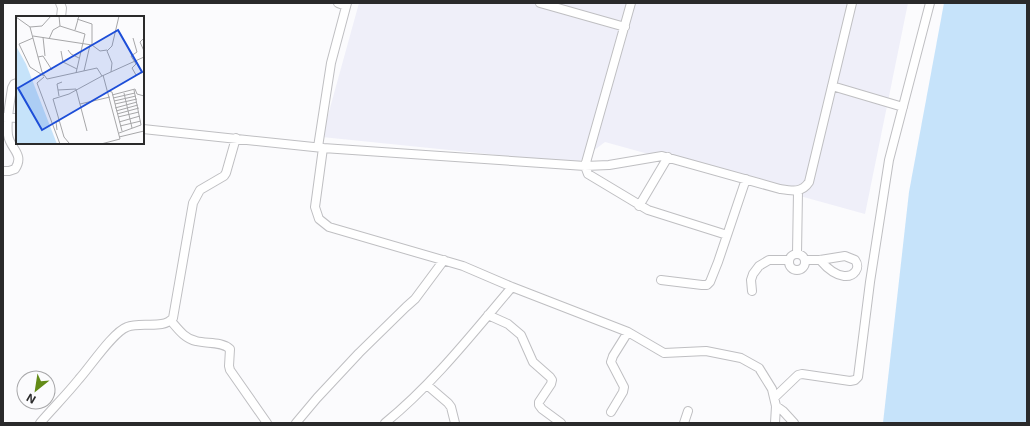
<svg xmlns="http://www.w3.org/2000/svg" width="1030" height="426" font-family="Inter,sans-serif">
  <style>
    .built { fill: #efeff9 }
    .water { fill: #c6e3fa }
    .lines { fill: none; stroke-linecap: round; stroke-linejoin: round }
    .minor-casing { stroke: #bfbfc2; stroke-width: 10 }
    .minor { stroke: #fff; stroke-width: 8 }
    .inset-road { fill: none; stroke: #a7a7a9; stroke-width: 1 }
    .view { fill: #1d4ed8; fill-opacity: 0.15; stroke: #1d4ed8; stroke-width: 2 }
    .inset-edge { fill: none; stroke: #2a2a2b; stroke-width: 2 }
  </style>
  <rect width="100%" height="100%" fill="#fbfbfd"/>
  <path class="built" d="M 359,3 L 908,3 L 865,214 L 605,142 L 577,163 L 322,137 Z"/>
  <path class="water" d="M 944,3 L 1027,3 L 1027,423 L 883,423 L 909,192 Z"/>
  <g class="lines">
    <g class="minor-casing">
      <path id="minor" d="M 60,3 L 62,8 L 61,17
        M 338,3 L 346,6
        M 540,3 L 625,27
        M 631,3 L 585,166 L 588,174 L 648,210 L 727,235
        M 832,86 L 903,107
        M 3,117 L 17,118
        M 143,129 L 323,148 L 315,207 L 319,219 L 329,227 L 463,266 L 512,287 L 628,332 L 664,353 L 706,351 L 741,358 L 759,368 L 772,389 L 776,406 L 775,423
        M 318,147 L 331,63 L 347,3
        M 323,148 L 585,166 L 609,165 L 662,156 L 780,189 C 792,191 802,193 809,182 L 852,3
        M 3,171 L 9,171 L 15,169 C 25,154 10,149 8,135 C 6,120 10,103 12,88 L 14,84 L 17,83
        M 639,206 L 668,157
        M789 262a8 8 0 1 1 16 0a8 8 0 1 1-16 0Z
        M 797,254 L 798,191
        M 805,260 L 820,260 L 845,256 L 855,260 C 861,268 854,277 844,276 C 834,275 826,267 820,260
        M 661,280 L 702,285 L 707,285 L 710,282 L 718,262 L 746,179
        M 752,291 L 751,280 L 753,274 L 759,266 L 769,260 L 788,260
        M 488,315 L 508,324 L 521,335 L 533,362 L 550,377 L 552,380 L 551,384 L 539,402 L 539,405 L 542,409 L 561,423
        M 171,321 C 178,329 185,339 196,341 C 207,344 221,341 230,349 L 229,366 L 230,370 L 267,423
        M 427,385 L 448,403 L 451,407 L 455,423
        M 775,397 L 798,375 L 802,374 L 850,381 L 855,380 L 858,377 L 870,282 L 889,160 L 930,3
        M 776,406 L 783,411 L 794,423
        M 611,412 L 623,392 L 624,387 L 611,362 L 613,356 L 628,332
        M 40,423 C 53,408 67,394 79,379 C 90,367 113,332 127,327 C 141,321 163,330 173,318 L 193,203 L 200,190 L 224,176 L 226,173 L 236,138
        M 296,423 L 317,398 L 359,353 L 406,307 L 415,299 L 444,260
        M 385,423 C 433,384 472,334 512,287
        M 684,423 L 688,411"/>
    </g>
    <use href="#minor" class="minor"/>
  </g>
  <g transform="translate(16 16)">
    <rect width="128" height="128" fill="#fbfbfd"/>
    <path d="M 0,30 L 10,48 L 41,128 L 0,128 Z" fill="#c6e3fa"/>
    <path class="inset-road" d="M 43,0 L 44,10 L 69,18 L 60,57M 0,1 L 14,11 L 26,56 L 31,63 L 81,52 L 86,60 L 128,41M 61,3 L 76,8 L 76,29 L 84,35 L 91,34M 14,11 L 26,10 L 35,0M 59,14 L 63,0M 17,20 L 76,29M 27,21 L 29,40M 17,22 L 3,28 L 14,51 L 28,60M 117,22 L 121,36 L 115,40 L 120,48 L 116,52 L 120,59 L 128,56M 128,22 L 124,26 L 128,35M 33,23 L 37,14 L 44,10M 52,34 L 55,38 L 63,42M 45,35 L 47,46 L 61,53M 22,41 L 27,40 L 36,54M 68,55 L 74,29M 95,56 L 96,47 L 91,35 L 96,30 L 103,0M 28,61 L 21,67 L 44,128M 42,74 L 60,73 L 71,115M 92,75 L 96,76 L 106,115M 108,77 L 116,112M 96,79 L 119,73 L 121,78 L 128,80M 43,80 L 41,68 L 46,66M 97,82 L 119,77M 98,85 L 120,80M 64,88 L 94,81M 99,88 L 121,83M 99,92 L 121,86M 100,95 L 122,89M 101,98 L 123,92M 102,101 L 123,96M 103,106 L 124,100M 104,110 L 125,105M 41,114 L 40,106 L 44,105M 103,117 L 125,109 L 118,74M 103,121 L 128,115M 53,127 L 48,121 L 37,83 L 53,78 L 86,60M 85,128 L 104,123 L 87,59"/>
    <path class="view" d="M 102,14 L 126,56 L 26,114 L 2,72 Z"/>
    <rect width="128" height="128" class="inset-edge"/>
  </g>
  <rect width="1030" height="426" fill="none" stroke="#2a2a2b" stroke-width="8"/>
  <g transform="translate(36 390) rotate(210)"><circle r="19" fill="#fbfbfd" stroke="#a7a7a9"/>
  <path d="M0-3L7 15L0 10L-7 15Z" fill="#638b17"/>
  <text y="-6" font-size="11" font-weight="bold" text-anchor="middle" fill="#2a2a2b">N</text>
  </g>
</svg>
